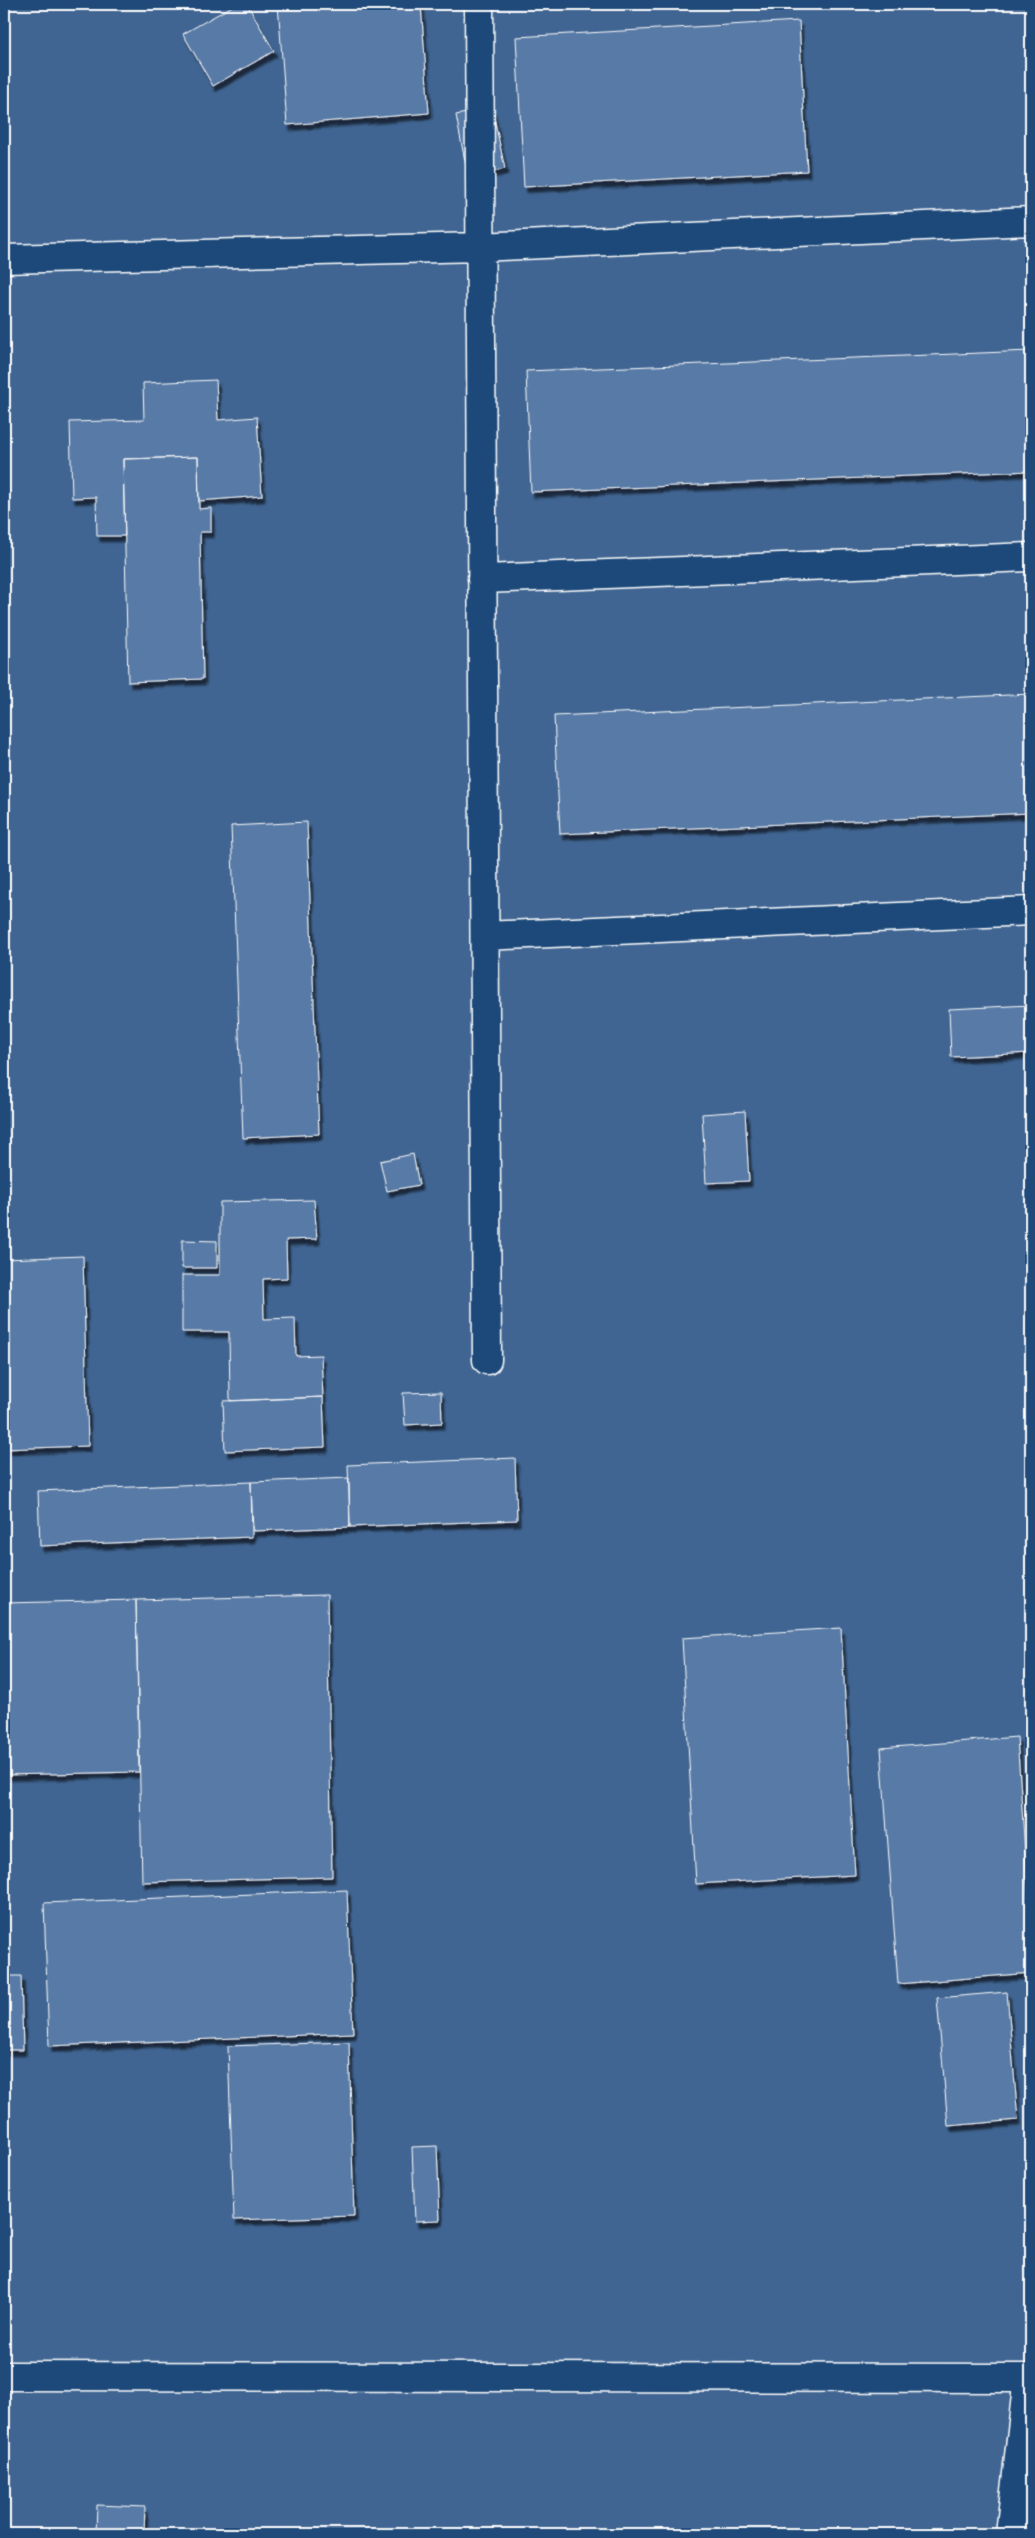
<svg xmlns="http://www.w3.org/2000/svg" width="1035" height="2538" font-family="Mynerve,sans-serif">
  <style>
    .built { fill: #406592 }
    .building { fill: #587aa6; stroke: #fff; filter: url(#shadow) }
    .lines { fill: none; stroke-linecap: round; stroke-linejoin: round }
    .minor-casing { stroke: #fff; stroke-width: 31 }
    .minor { stroke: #1f4a7a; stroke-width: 28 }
  </style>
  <defs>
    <filter id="shadow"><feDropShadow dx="3" dy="5.5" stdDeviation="1" flood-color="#0009"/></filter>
  </defs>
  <rect width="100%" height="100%" fill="#305887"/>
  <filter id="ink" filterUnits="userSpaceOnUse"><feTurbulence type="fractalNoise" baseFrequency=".02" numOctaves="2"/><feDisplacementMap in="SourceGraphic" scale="10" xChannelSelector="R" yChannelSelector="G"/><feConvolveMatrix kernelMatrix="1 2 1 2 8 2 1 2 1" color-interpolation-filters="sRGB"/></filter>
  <g filter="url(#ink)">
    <path class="built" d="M 4,4 L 1031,4 L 1031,2534 L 4,2534 Z"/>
    <path class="building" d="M 236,4 L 247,4 L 274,51 L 213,86 L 183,34 Z
      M 278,4 L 421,4 L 429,113 L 287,125 Z
      M 799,21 L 807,171 L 524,187 L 516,37 Z
      M 492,108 L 505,169 L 468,177 L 456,115 Z
      M 1031,351 L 1031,471 L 531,492 L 526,371 Z
      M 216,380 L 218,420 L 257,417 L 262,496 L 199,501 L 198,457 L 123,459 L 125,536 L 97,536 L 96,497 L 72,498 L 70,422 L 144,420 L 143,383 Z
      M 198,457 L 199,509 L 211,508 L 211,532 L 200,532 L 203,679 L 128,682 L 123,459 Z
      M 1031,694 L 1031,813 L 560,834 L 554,716 Z
      M 307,822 L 319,1134 L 243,1138 L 231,826 Z
      M 1031,1005 L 1031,1053 L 951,1057 L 949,1009 Z
      M 745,1111 L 749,1181 L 706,1183 L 702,1114 Z
      M 413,1154 L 419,1185 L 387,1191 L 380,1161 Z
      M 314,1200 L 317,1239 L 286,1240 L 287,1278 L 263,1279 L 264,1319 L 295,1318 L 296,1356 L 321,1355 L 323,1397 L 230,1401 L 229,1332 L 182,1332 L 182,1275 L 220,1275 L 220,1202 Z
      M 182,1240 L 217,1241 L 217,1268 L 182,1268 Z
      M 83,1256 L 88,1446 L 4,1449 L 4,1259 Z
      M 441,1392 L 442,1423 L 405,1425 L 403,1393 Z
      M 323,1397 L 325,1447 L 225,1451 L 223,1401 Z
      M 515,1458 L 517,1520 L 350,1527 L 348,1465 Z
      M 349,1478 L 350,1527 L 253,1531 L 251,1482 Z
      M 251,1482 L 252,1537 L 40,1546 L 38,1491 Z
      M 327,1595 L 332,1877 L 142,1882 L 136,1600 Z
      M 136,1600 L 139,1772 L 4,1775 L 4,1603 Z
      M 841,1628 L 855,1875 L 696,1884 L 682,1638 Z
      M 1017,1737 L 1031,1937 L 1031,1973 L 898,1984 L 881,1748 Z
      M 347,1890 L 353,2033 L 49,2046 L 44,1903 Z
      M 4,1976 L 21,1976 L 23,2050 L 4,2050 Z
      M 1007,1992 L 1018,2120 L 948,2126 L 937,1998 Z
      M 349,2042 L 354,2216 L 234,2220 L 228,2046 Z
      M 437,2146 L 440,2220 L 415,2221 L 412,2147 Z
      M 97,2505 L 145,2507 L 144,2534 L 96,2534 Z
      M 156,2532 L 214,2532 L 214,2534 L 156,2534 Z"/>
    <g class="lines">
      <g class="minor-casing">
        <path id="minor" d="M 479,4 L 487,1360
          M 4,259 L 480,247 L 1031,221
          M 482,579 L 1031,557
          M 485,936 L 1031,911
          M 4,2376 L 1031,2378
          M 1010,2534 L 1028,2378"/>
      </g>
      <use href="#minor" class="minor"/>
    </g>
  </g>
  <rect width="1035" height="2538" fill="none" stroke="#1f4a7a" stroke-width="20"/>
  <rect x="10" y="10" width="1015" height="2518" fill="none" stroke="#fff" stroke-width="2" filter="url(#ink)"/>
</svg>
